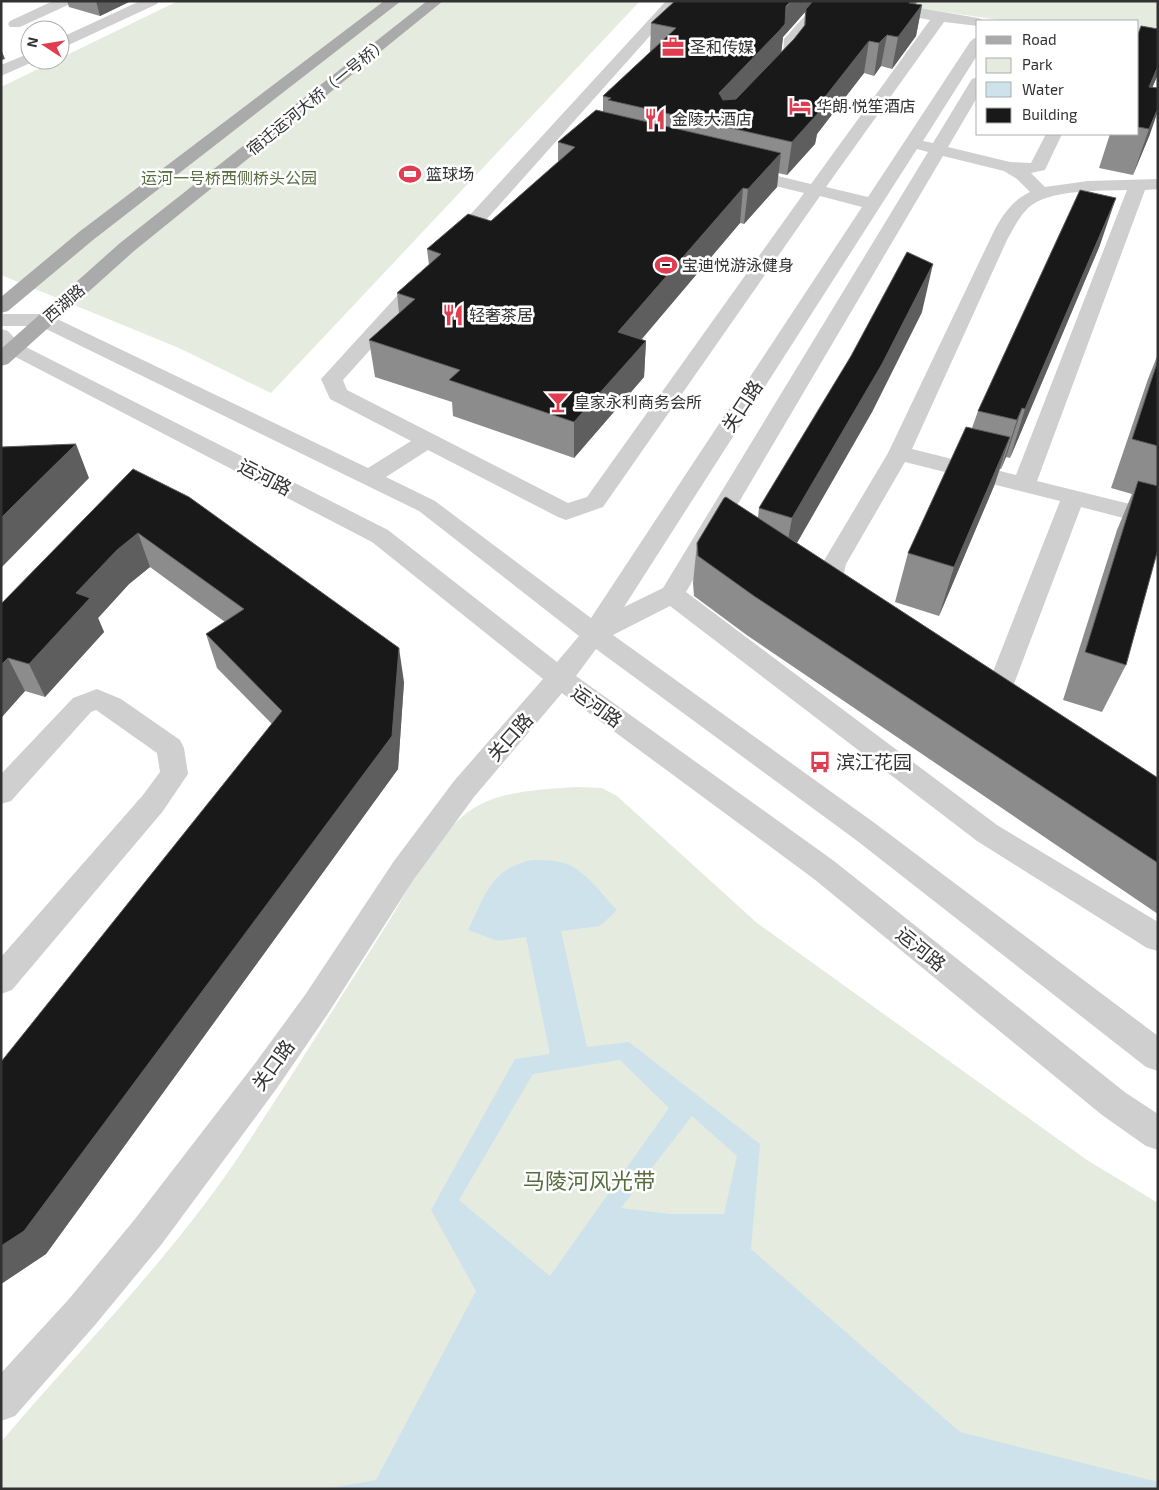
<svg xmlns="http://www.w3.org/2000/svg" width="1159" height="1490" font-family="'Exo 2','Noto Sans SC',sans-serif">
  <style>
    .green { fill: #e5ebde }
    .water { fill: #cee2ec; fill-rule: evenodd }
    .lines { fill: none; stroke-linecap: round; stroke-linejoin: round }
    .minor { fill: #cfcfcf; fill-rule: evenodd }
    .major { fill: #aaa; fill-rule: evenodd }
    .wall { fill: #8c8c8c; fill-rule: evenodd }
    .shaded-wall { fill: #5e5e5e }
    .building { fill: #191919; stroke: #5e5e5e }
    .labels { text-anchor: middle; stroke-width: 5; stroke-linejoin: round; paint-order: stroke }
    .far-poi-label { font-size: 16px; fill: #323232; stroke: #fff; text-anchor: start }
    .far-street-label { font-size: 16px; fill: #323232; stroke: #fff }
    .far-park-label { font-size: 16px; fill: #576d40; stroke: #fff }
    .street-label { font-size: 19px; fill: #323232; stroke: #fff }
    .poi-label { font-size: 19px; fill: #323232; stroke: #fff; text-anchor: start }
    .near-park-label { font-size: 22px; fill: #576d40; stroke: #fff }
  </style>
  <rect width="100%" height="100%" fill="#fff"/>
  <path class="green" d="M 178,1 L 640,1 L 271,393 L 179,348 L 1,275 L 1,87 Z
    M 869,1 L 1158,1 L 1158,38 L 1138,36 L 1138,21 L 1006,21 Z
    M 576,787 L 602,788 L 617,796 L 757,923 L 1087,1160 L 1158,1203 L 1158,1489 L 1,1489 L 1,1442 C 79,1350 165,1264 233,1165 C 285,1087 334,1008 384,929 C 409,890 428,846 464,815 C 494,790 539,790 576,787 Z"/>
  <path class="water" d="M 532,860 C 541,860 551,860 560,862 C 583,866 601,894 617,910 L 600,926 L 561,931 L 587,1047 L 629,1042 L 760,1144 L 751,1249 L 960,1432 L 1158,1482 L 1158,1489 L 325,1489 L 376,1480 L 476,1291 L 431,1210 L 515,1059 L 550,1054 L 526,937 L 498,941 L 468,930 C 485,896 491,868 532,860 ZM 620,1060 L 669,1108 L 550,1276 L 459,1200 L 533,1074 ZM 692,1116 L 737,1156 L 724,1214 L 670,1214 L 621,1208 Z"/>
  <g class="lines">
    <path class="minor" d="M 53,1 L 72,1 L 70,4 L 20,27 L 10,27 L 8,24 L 10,21 Z
      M 140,1 L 159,1 L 157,4 L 60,49 L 60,38 Z
      M 666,1 L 681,1 L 460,249 L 453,251 L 446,249 L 444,245 L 446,241 Z
      M 818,1 L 833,1 L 800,40 L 799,56 L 782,77 L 770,77 L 768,74 L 783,55 L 784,39 Z
      M 845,1 L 878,1 L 978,18 L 985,21 L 978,21 L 978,26 L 944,22 L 826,187 L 868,197 L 970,42 L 973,39 L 978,37 L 978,54 L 923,141 L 933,143 L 970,82 L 972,79 L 978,77 L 978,96 L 948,147 L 1010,162 L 1031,163 L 1046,134 L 1062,134 L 1045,170 L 1031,173 L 1045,187 L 1088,181 L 1158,179 L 1158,189 L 1145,190 L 1037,481 L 1158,511 L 1158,527 L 1081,507 L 1009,697 L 1005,704 L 996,707 L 987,704 L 983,697 L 1060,501 L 905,462 L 846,564 L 843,578 L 858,599 L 855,605 C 834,611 827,595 818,579 L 822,564 L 888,453 L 995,229 C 1004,213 1013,200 1030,192 L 1017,179 L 1004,171 L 943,156 L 686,592 L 997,825 L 1158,922 L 1158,951 L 1147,948 L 977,841 L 670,606 L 613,635 L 876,824 L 1158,1036 L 1158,1071 L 1146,1067 L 856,840 L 596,649 L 576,676 L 834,861 L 1126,1093 L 1158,1114 L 1158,1150 L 1146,1146 L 1102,1115 L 814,879 L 562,693 L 474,797 L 414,879 L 327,1015 L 277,1088 L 161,1245 L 95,1325 L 15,1416 L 1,1421 L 1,1373 L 69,1299 L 135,1219 L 253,1066 L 305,995 L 394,861 L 454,781 L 543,679 L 372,542 L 6,352 L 1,347 L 1,329 L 8,331 L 20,344 L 388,530 L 557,662 L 579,636 L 419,511 L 40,326 L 1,326 L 1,314 L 44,314 L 51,316 L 368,468 L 411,441 L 330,399 L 321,379 L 416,275 L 423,273 L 430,275 L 433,279 L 430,283 L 343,380 L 347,390 L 568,503 L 587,497 L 804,193 L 734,176 L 731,172 L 734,168 L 740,167 L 811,184 L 930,20 L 852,5 ZM 917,149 L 928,152 L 663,588 L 624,607 ZM 1127,190 L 1016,475 L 912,449 L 1007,240 C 1013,229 1019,217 1028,208 C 1049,189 1100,191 1127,190 ZM 820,196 L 862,207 L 591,618 L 435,501 L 386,477 L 428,450 L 558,517 L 566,520 L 603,507 Z
      M 30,53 L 30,60 L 36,60 L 35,61 L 1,76 L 1,65 Z
      M 97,689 L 121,699 L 180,740 L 184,748 L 188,774 L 163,811 L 12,990 L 1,994 L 1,957 L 143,795 L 160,772 L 157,753 L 96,710 L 91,712 L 11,801 L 1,804 L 1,774 L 73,698 Z"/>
    <path class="major" d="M 384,1 L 401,1 L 93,240 L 8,311 L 1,313 L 1,297 L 79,232 Z
      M 427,1 L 443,1 L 134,251 L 8,364 L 1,366 L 1,349 L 120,243 Z"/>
  </g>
  <path class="wall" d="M 67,1 L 131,1 L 100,16 L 69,7 Z
    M 675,1 L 917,1 L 916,4 L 922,5 L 916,36 L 892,69 L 881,66 L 874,76 L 864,73 L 817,134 L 815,144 L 787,175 L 778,173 L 777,187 L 744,224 L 740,223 L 642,339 L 646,341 L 644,377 L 574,458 L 453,416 L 452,402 L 375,377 L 369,340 L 399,313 L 397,293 L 429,265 L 427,249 L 491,221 L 558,162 L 558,142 L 603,111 L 603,96 L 650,53 L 651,23 ZM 805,12 L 804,27 L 794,39 L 781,53 L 783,37 Z
    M 1158,29 L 1158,74 L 1152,88 L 1150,134 L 1133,175 L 1099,168 L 1110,134 L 1138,134 L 1138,34 Z
    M 1100,245 L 1010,458 L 1006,457 L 1001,469 L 1000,469 L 994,486 L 939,616 L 895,602 L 908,553 L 972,428 L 978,411 Z
    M 922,312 L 872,412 L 797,543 L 1158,778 L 1158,914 L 748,636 L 694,596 L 693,583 L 697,543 L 758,517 L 759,508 Z
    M 1158,354 L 1158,549 L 1126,665 L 1102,712 L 1063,700 L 1117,530 L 1132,494 L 1111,488 L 1148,379 Z
    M 133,469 L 404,682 L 398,769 L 46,1254 L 1,1284 L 1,1062 L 272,724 L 217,668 L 206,634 L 225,622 L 150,567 L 129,584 L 98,618 L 104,632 L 45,697 L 25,691 L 1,718 L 1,604 Z"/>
  <path class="shaded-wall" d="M 96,1 L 131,1 L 100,16 Z
    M 791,1 L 815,1 L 783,37 L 781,55 L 717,125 L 719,93 Z
    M 910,1 L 913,1 L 910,18 L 922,5 L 916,36 L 892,69 L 898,37 Z
    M 887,35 L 881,66 L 874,76 L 879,43 Z
    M 869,41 L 864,73 L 817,134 L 815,144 L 787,175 L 792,142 L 814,111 Z
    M 1,49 L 5,59 L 1,60 Z
    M 1158,66 L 1158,74 L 1138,122 L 1149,87 Z
    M 1158,108 L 1158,111 L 1150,134 L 1133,175 L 1149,129 Z
    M 781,153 L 777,187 L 744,224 L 748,189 Z
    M 743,188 L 740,223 L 617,368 L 618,332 Z
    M 1116,198 L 1100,245 L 1010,458 L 1025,409 Z
    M 933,264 L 922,312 L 872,412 L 783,567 L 792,518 Z
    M 646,341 L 644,377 L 574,458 L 574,422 Z
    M 1022,408 L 1006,457 L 1001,469 L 1017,420 Z
    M 1010,437 L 994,486 L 939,616 L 954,567 Z
    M 76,444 L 89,478 L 1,568 L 1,518 Z
    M 138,533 L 150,567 L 129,584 L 98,618 L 104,632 L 45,697 L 29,664 L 76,593 L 117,550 Z
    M 399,648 L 404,682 L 398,769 L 46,1254 L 1,1284 L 1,1246 Z
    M 8,658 L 25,691 L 1,718 L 1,665 Z"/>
  <path class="building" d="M 675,1 L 791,1 L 786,6 L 785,24 L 779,31 L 719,93 L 723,100 L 736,99 L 794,39 L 805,25 L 806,9 L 813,1 L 910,1 L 909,3 L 922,5 L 898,37 L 887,35 L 879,43 L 869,41 L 814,111 L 820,111 L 792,142 L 608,100 L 611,98 L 603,96 L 676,28 L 651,23 Z
    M 1141,26 L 1158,29 L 1158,66 L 1149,87 L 1158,88 L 1158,108 L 1149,129 L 1138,127 L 1138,34 Z
    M 596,110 L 781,153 L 748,189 L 743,188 L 618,332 L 646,341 L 574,422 L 449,380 L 460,370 L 369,340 L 415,299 L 397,293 L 441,254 L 427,249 L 468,214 L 491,221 L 575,147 L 558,142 Z
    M 1080,190 L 1116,198 L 1025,409 L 1022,408 L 1017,420 L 978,411 Z
    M 907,252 L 933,264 L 882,364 L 792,518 L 759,508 L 851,356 Z
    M 1158,360 L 1158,446 L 1132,439 Z
    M 966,427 L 1010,437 L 954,567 L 908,553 Z
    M 76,444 L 1,518 L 1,447 Z
    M 133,469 L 189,497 L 399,648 L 392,736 L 24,1231 L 1,1246 L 1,1062 L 282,711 L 206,634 L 244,609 L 138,533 L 117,550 L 76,593 L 90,598 L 29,664 L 8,658 L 1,665 L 1,604 Z
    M 1138,481 L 1158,486 L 1158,549 L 1126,665 L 1085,652 Z
    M 726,497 L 1158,778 L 1158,863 L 754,596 L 698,556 L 697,543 L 724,498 Z"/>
  <defs>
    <g id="office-bare" transform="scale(1.725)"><path d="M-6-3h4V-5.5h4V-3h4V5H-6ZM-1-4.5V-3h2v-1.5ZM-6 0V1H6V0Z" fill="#e13c4f" stroke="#fff" stroke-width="2.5" paint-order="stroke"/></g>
    <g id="hotel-bare" transform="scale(1.725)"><path d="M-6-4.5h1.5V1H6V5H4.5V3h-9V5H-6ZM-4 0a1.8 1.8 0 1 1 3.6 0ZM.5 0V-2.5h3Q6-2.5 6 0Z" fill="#e13c4f" stroke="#fff" stroke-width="2.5" paint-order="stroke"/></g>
    <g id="restaurant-bare" transform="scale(1.725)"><path d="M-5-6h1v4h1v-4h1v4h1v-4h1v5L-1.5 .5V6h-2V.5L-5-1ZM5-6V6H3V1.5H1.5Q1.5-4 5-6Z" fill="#e13c4f" stroke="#fff" stroke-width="2.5" paint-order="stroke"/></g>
    <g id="stadium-bare" transform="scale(1.725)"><path d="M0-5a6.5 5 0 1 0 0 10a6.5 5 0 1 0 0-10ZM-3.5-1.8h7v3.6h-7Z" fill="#e13c4f" stroke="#fff" stroke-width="2.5" paint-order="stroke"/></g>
    <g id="bar-bare" transform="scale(1.725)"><path d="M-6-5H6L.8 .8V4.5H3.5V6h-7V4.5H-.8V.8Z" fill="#e13c4f" stroke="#fff" stroke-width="2.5" paint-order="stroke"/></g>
    <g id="bus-bare" transform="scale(1.725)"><path d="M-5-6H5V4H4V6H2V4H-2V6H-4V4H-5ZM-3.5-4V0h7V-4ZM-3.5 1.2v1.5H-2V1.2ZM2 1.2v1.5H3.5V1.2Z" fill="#e13c4f" stroke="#fff" stroke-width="2.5" paint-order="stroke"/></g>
  </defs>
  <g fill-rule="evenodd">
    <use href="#office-bare" x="673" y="47"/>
    <use href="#hotel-bare" x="800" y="106"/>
    <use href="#restaurant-bare" x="655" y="119"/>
    <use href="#stadium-bare" x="410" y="174"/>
    <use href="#stadium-bare" x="666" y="265"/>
    <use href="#restaurant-bare" x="453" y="315"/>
    <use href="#bar-bare" x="558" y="402"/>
    <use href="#bus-bare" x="820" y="762"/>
  </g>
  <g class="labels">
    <g class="far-poi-label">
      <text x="690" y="53">圣和传媒</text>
      <text x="816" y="112">华朗·悦笙酒店</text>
      <text x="672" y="125">金陵大酒店</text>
      <text x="426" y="180">篮球场</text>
      <text x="682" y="271">宝迪悦游泳健身</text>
      <text x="469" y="321">轻奢茶居</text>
      <text x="574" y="408">皇家永利商务会所</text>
    </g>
    <g class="far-street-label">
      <text transform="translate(317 96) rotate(-39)" y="6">宿迁运河大桥（一号桥）</text>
      <text transform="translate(64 303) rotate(-41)" y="6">西湖路</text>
    </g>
    <g class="far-park-label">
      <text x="229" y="184">运河一号桥西侧桥头公园</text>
    </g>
    <g class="street-label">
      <text transform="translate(742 406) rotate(-57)" y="7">关口路</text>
      <text transform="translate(265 477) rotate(27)" y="7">运河路</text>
      <text transform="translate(597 706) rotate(36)" y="7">运河路</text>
      <text transform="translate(510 737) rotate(-48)" y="7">关口路</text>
      <text transform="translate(921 949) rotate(39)" y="7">运河路</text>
      <text transform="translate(273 1065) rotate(-54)" y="7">关口路</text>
    </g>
    <g class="poi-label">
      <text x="836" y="769">滨江花园</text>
    </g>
    <g class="near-park-label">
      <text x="589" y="1189">马陵河风光带</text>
    </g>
  </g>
  <rect width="1159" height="1490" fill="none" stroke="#323232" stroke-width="5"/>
  <rect x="976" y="20" width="162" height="115" fill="#ffffff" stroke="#adadad"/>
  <rect x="986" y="36" width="25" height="8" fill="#aaaaaa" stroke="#adadad"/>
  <text x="1022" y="45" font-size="15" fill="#323232">Road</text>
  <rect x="986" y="58" width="25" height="15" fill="#e5ebde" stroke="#adadad"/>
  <text x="1022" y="70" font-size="15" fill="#323232">Park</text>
  <rect x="986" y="82" width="25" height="15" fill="#cee2ec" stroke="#adadad"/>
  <text x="1022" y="95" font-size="15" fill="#323232">Water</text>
  <rect x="986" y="108" width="25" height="15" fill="#191919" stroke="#adadad"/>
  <text x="1022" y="120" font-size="15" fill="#323232">Building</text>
  <g transform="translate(45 45) rotate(282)"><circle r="24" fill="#ffffff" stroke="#adadad"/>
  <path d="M0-4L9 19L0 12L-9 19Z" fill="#e13c4f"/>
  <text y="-8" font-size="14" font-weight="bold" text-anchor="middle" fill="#323232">N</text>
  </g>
</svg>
